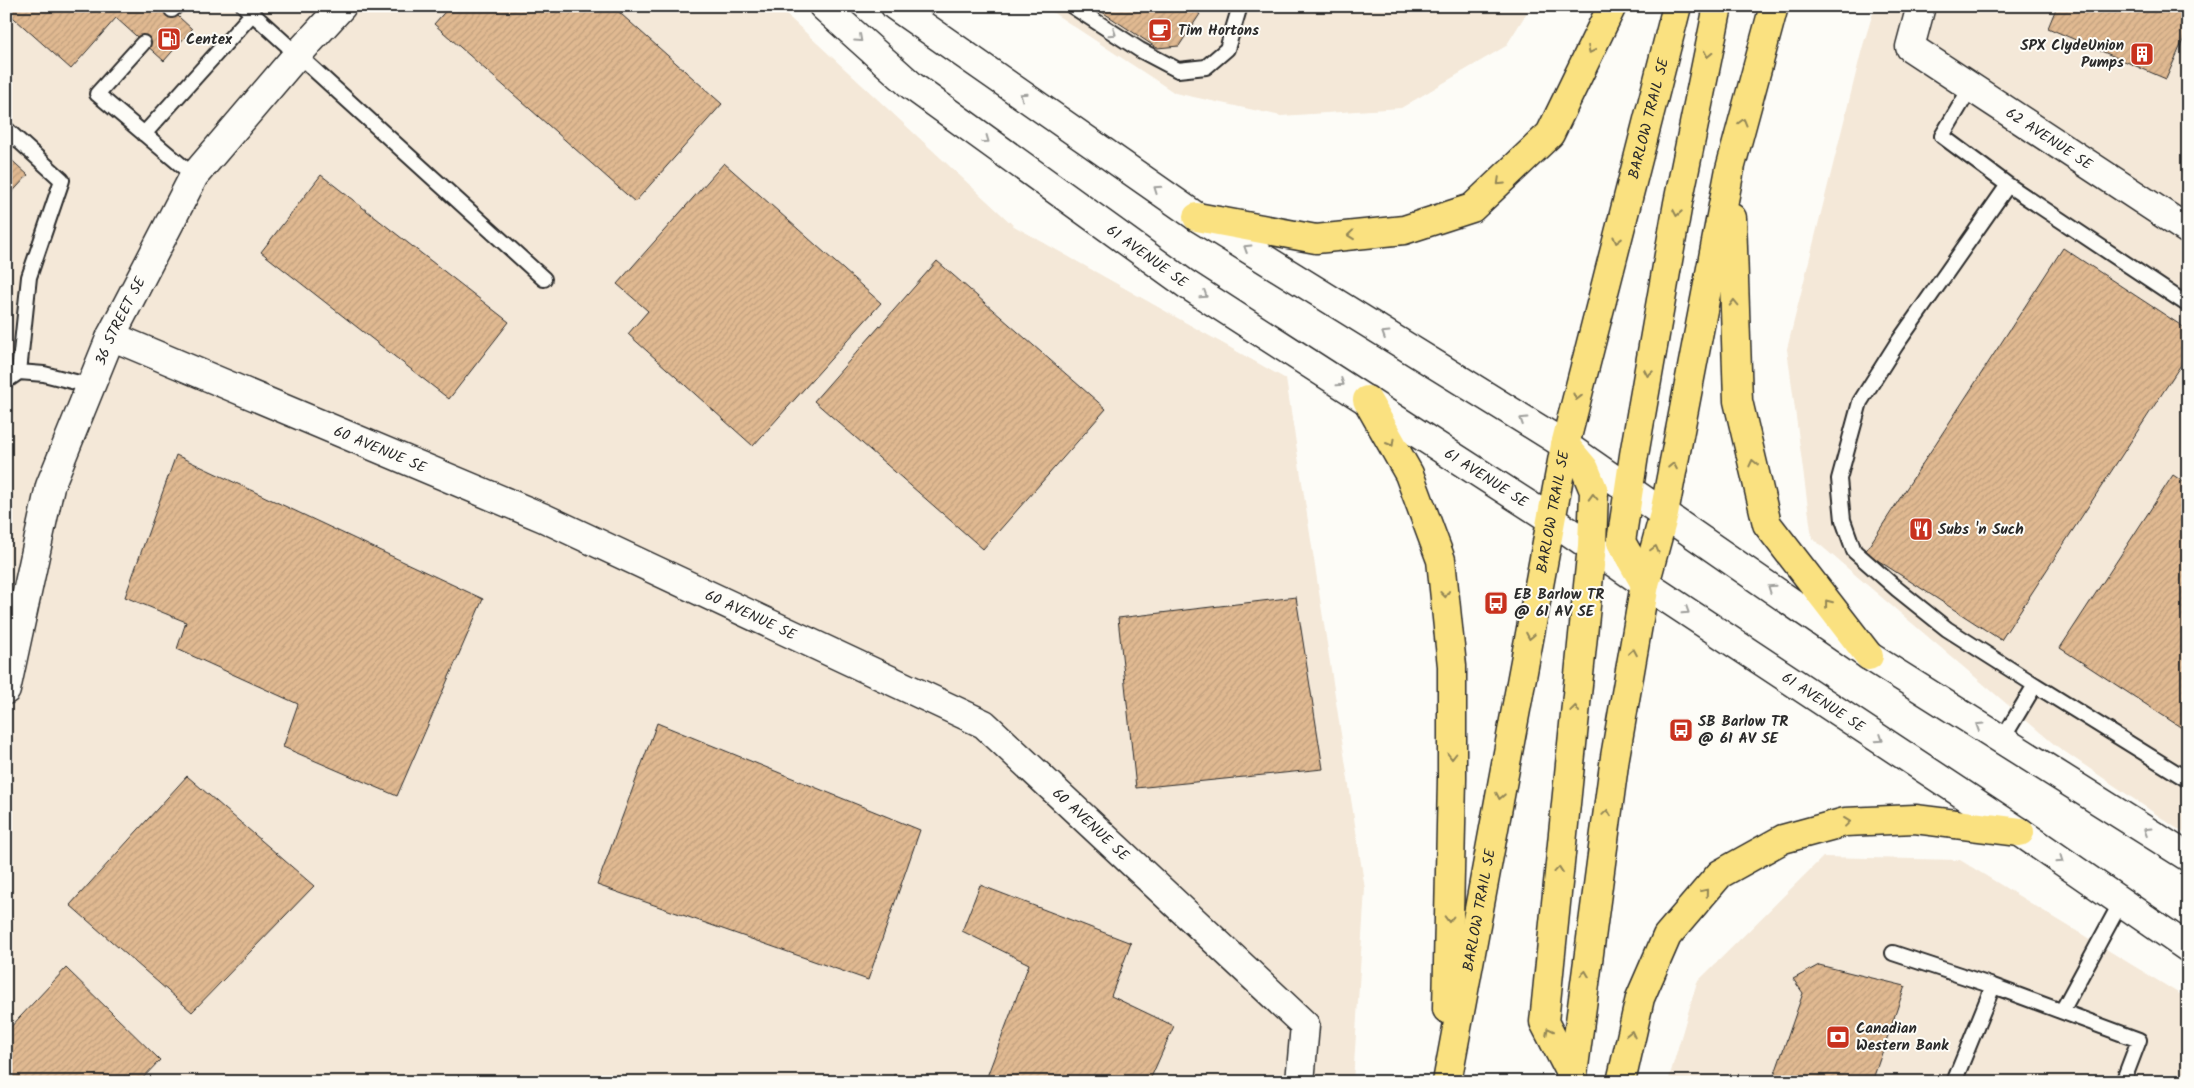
<svg xmlns="http://www.w3.org/2000/svg" width="2194" height="1088" font-family="Kalam,sans-serif">
  <style>
    .built { fill: #f4e8d8 }
    .building { fill: url(#building-hatch); stroke: #2b2b2b }
    .lines { fill: none; stroke-linecap: round; stroke-linejoin: round }
    .lane-casing { stroke: #2b2b2b; stroke-width: 18 }
    .street-casing { stroke: #2b2b2b; stroke-width: 31 }
    .secondary-casing { stroke: #2b2b2b; stroke-width: 31 }
    .primary-casing { stroke: #2b2b2b; stroke-width: 31 }
    .lane { stroke: #fdfcf7; stroke-width: 14 }
    .street { stroke: #fdfcf7; stroke-width: 28 }
    .secondary { stroke: #fdfcf7; stroke-width: 28 }
    .primary { stroke: #fae180; stroke-width: 28 }
    .oneway { stroke: #9e9e9b }
    .oneway2 { stroke: #928656 }
    .labels { text-anchor: middle; stroke-width: 4; stroke-linejoin: round; paint-order: stroke }
    .poi-label { font-size: 15px; font-weight: bold; fill: #2b2b2b; stroke: #fdfcf7; text-anchor: start }
    .street-label { font-size: 15px; fill: #2b2b2b; stroke: #fdfcf7 }
  </style>
  <defs>
    <pattern id="building-hatch" width="6" height="6" patternUnits="userSpaceOnUse" patternTransform="scale(1.25)"><rect width="6" height="6" fill="#e0b991"/><path d="M-1 1l2-2M0 6l6-6M5 7l2-2" fill="none" stroke="#c09f7d"/></pattern>
  </defs>
  <rect width="100%" height="100%" fill="#fdfcf7"/>
  <filter id="ink" filterUnits="userSpaceOnUse"><feTurbulence type="fractalNoise" baseFrequency=".02" numOctaves="2"/><feDisplacementMap in="SourceGraphic" scale="10" xChannelSelector="R" yChannelSelector="G"/><feConvolveMatrix kernelMatrix="1 2 1 2 8 2 1 2 1" color-interpolation-filters="sRGB"/></filter>
  <g filter="url(#ink)">
    <path class="built" d="M 6,6 L 777,6 L 1014,226 L 1286,379 L 1365,889 L 1353,1082 L 6,1082 Z
      M 1043,6 L 1531,6 L 1506,46 L 1401,108 L 1281,116 L 1175,93 Z
      M 1875,6 L 2188,6 L 2188,836 L 2055,745 L 1812,538 L 1787,349 L 1862,49 Z
      M 1823,857 L 1960,860 L 2188,999 L 2188,1082 L 1668,1082 L 1697,982 Z"/>
    <path class="building" d="M 6,6 L 167,6 L 192,29 L 164,61 L 116,18 L 71,69 L 6,11 Z
      M 450,6 L 612,6 L 722,104 L 635,202 L 434,24 Z
      M 1093,6 L 1187,6 L 1200,14 L 1179,46 L 1157,48 Z
      M 2057,6 L 2188,6 L 2188,29 L 2166,79 L 2048,28 Z
      M 6,155 L 28,175 L 6,199 Z
      M 724,163 L 881,303 L 753,446 L 628,334 L 648,311 L 617,284 Z
      M 321,175 L 509,322 L 449,399 L 261,252 Z
      M 2063,248 L 2188,330 L 2188,354 L 2001,640 L 1865,552 Z
      M 937,261 L 1106,409 L 983,549 L 814,401 Z
      M 176,455 L 483,599 L 397,796 L 283,747 L 298,704 L 177,649 L 186,622 L 125,597 Z
      M 2173,475 L 2188,485 L 2188,732 L 2060,648 Z
      M 1296,597 L 1323,769 L 1136,788 L 1118,618 Z
      M 657,723 L 920,830 L 868,980 L 597,885 Z
      M 187,776 L 314,886 L 192,1012 L 70,905 Z
      M 980,885 L 1131,943 L 1111,996 L 1174,1026 L 1149,1082 L 985,1082 L 1029,964 L 962,931 Z
      M 1819,965 L 1905,986 L 1872,1082 L 1772,1082 L 1803,993 L 1793,979 Z
      M 66,968 L 160,1060 L 139,1082 L 6,1082 L 6,1032 Z
      M 894,1074 L 920,1082 L 892,1082 Z"/>
    <g class="lines">
      <g class="lane-casing">
        <path id="lane" d="M 244,6 L 544,279
          M 1072,6 L 1140,50 L 1178,70 L 1206,67 L 1227,49 L 1240,6
          M 172,10 L 176,6
          M 143,43 L 97,94 L 194,176
          M 1971,87 L 1942,136 L 2008,185 L 2188,305
          M 6,129 L 62,180 L 29,277 L 19,372
          M 144,134 L 252,14
          M 2008,185 L 1896,345 L 1860,402 L 1839,479 L 1843,520 L 1854,551 L 1897,589 L 1947,629 L 2035,685
          M 6,381 L 19,372 L 44,374 L 91,386
          M 2002,740 L 2035,685 L 2188,780
          M 1893,953 L 1993,986
          M 2062,1011 L 2121,902
          M 1954,1082 L 1993,986 L 2139,1040 L 2123,1082"/>
      </g>
      <g class="street-casing">
        <g id="street">
          <path id="s1" d="M 1921,6 L 1910,47 L 2188,230"/>
          <path id="s2" d="M 111,336 L 544,518 L 984,724 L 1305,1025 L 1300,1082"/>
          <path d="M 1664,514 L 1869,656 L 2188,857"/>
          <path id="s3" d="M 1645,584 L 2020,832 L 2188,948"/>
          <path id="s4" d="M 6,690 L 50,486 L 111,336 L 194,176 L 297,55 L 342,6"/>
        </g>
      </g>
      <g class="secondary-casing">
        <g id="secondary">
          <path id="s5" d="M 823,6 L 912,86 L 1186,284 L 1552,520 L 1645,584"/>
          <path d="M 895,6 L 1197,217 L 1565,445 L 1664,514"/>
        </g>
      </g>
      <g class="primary-casing">
        <g id="primary">
          <path d="M 1197,217 L 1316,239 L 1404,230 L 1472,208 L 1550,134 L 1612,6"/>
          <path d="M 1732,218 L 1738,401 L 1767,524 L 1869,656"/>
          <path d="M 1367,400 L 1409,474 L 1441,560 L 1452,666 L 1452,779 L 1447,1009"/>
          <path d="M 1565,445 L 1585,469 L 1594,491 L 1592,546 L 1544,1022 L 1571,1074"/>
          <path d="M 1645,584 L 1621,542 L 1634,455 L 1678,203 L 1718,6"/>
          <path id="s6" d="M 1447,1082 L 1565,445 L 1677,6"/>
          <path d="M 1572,1082 L 1615,757 L 1645,584 L 1664,514 L 1730,169 L 1774,6"/>
          <path d="M 1621,1082 L 1640,998 L 1667,936 L 1720,874 L 1783,839 L 1845,822 L 1915,819 L 2020,832"/>
        </g>
      </g>
      <use href="#lane" class="lane"/>
      <use href="#street" class="street"/>
      <use href="#secondary" class="secondary"/>
      <use href="#primary" class="primary"/>
    </g>
    <defs><path id="oneway-chevron" d="M-2-3.5L2.5 0L-2 3.5" fill="none" stroke-width="1.6" stroke-linecap="round" stroke-linejoin="round" transform="scale(1.25)"/></defs>
    <g class="oneway">
      <use href="#oneway-chevron" transform="translate(1113 33) rotate(33)"/>
      <use href="#oneway-chevron" transform="translate(859 39) rotate(42)"/>
      <use href="#oneway-chevron" transform="translate(1023 96) rotate(-145)"/>
      <use href="#oneway-chevron" transform="translate(986 140) rotate(36)"/>
      <use href="#oneway-chevron" transform="translate(1157 189) rotate(-145)"/>
      <use href="#oneway-chevron" transform="translate(1247 248) rotate(-148)"/>
      <use href="#oneway-chevron" transform="translate(1204 295) rotate(33)"/>
      <use href="#oneway-chevron" transform="translate(1385 334) rotate(-148)"/>
      <use href="#oneway-chevron" transform="translate(1341 383) rotate(33)"/>
      <use href="#oneway-chevron" transform="translate(1523 420) rotate(-148)"/>
      <use href="#oneway-chevron" transform="translate(1771 588) rotate(-145)"/>
      <use href="#oneway-chevron" transform="translate(1686 611) rotate(33)"/>
      <use href="#oneway-chevron" transform="translate(1979 726) rotate(-148)"/>
      <use href="#oneway-chevron" transform="translate(1880 739) rotate(33)"/>
      <use href="#oneway-chevron" transform="translate(2147 831) rotate(-148)"/>
      <use href="#oneway-chevron" transform="translate(2060 860) rotate(35)"/>
    </g>
    <g class="oneway2">
      <use href="#oneway-chevron" transform="translate(1591 50) rotate(116)"/>
      <use href="#oneway-chevron" transform="translate(1708 54) rotate(101)"/>
      <use href="#oneway-chevron" transform="translate(1743 122) rotate(-75)"/>
      <use href="#oneway-chevron" transform="translate(1500 182) rotate(136)"/>
      <use href="#oneway-chevron" transform="translate(1677 213) rotate(100)"/>
      <use href="#oneway-chevron" transform="translate(1351 235) rotate(174)"/>
      <use href="#oneway-chevron" transform="translate(1617 240) rotate(104)"/>
      <use href="#oneway-chevron" transform="translate(1734 303) rotate(-92)"/>
      <use href="#oneway-chevron" transform="translate(1648 373) rotate(100)"/>
      <use href="#oneway-chevron" transform="translate(1577 397) rotate(104)"/>
      <use href="#oneway-chevron" transform="translate(1391 443) rotate(60)"/>
      <use href="#oneway-chevron" transform="translate(1753 463) rotate(-103)"/>
      <use href="#oneway-chevron" transform="translate(1673 466) rotate(-79)"/>
      <use href="#oneway-chevron" transform="translate(1593 497) rotate(-92)"/>
      <use href="#oneway-chevron" transform="translate(1655 549) rotate(-75)"/>
      <use href="#oneway-chevron" transform="translate(1445 594) rotate(84)"/>
      <use href="#oneway-chevron" transform="translate(1828 603) rotate(-128)"/>
      <use href="#oneway-chevron" transform="translate(1530 636) rotate(101)"/>
      <use href="#oneway-chevron" transform="translate(1633 652) rotate(-80)"/>
      <use href="#oneway-chevron" transform="translate(1575 709) rotate(-84)"/>
      <use href="#oneway-chevron" transform="translate(1452 756) rotate(90)"/>
      <use href="#oneway-chevron" transform="translate(1500 796) rotate(101)"/>
      <use href="#oneway-chevron" transform="translate(1607 813) rotate(-82)"/>
      <use href="#oneway-chevron" transform="translate(1847 822) rotate(-7)"/>
      <use href="#oneway-chevron" transform="translate(1559 870) rotate(-85)"/>
      <use href="#oneway-chevron" transform="translate(1705 892) rotate(-50)"/>
      <use href="#oneway-chevron" transform="translate(1449 919) rotate(91)"/>
      <use href="#oneway-chevron" transform="translate(1585 974) rotate(-82)"/>
      <use href="#oneway-chevron" transform="translate(1549 1031) rotate(-117)"/>
      <use href="#oneway-chevron" transform="translate(1631 1034) rotate(-77)"/>
    </g>
  </g>
  <defs>
    <g id="cafe-square" transform="scale(1.25)"><rect x="-9" y="-9" width="18" height="18" rx="4" fill="#c8321e" stroke="#fdfcf7"/><path d="M-5.5-4.5H6V0H3Q3 3.5 0 3.5H-2.5Q-5.5 3.5-5.5 0ZM3-3.2v2h1.7v-2ZM-6 4.5H4V6H-6Z" fill="#fff"/></g>
    <g id="fuel-square" transform="scale(1.25)"><rect x="-9" y="-9" width="18" height="18" rx="4" fill="#c8321e" stroke="#fdfcf7"/><path d="M-5.5-6h7V0h2V4h1.3V-2.5L3-4.5l.8-.8L6-3V5H2.5V1h-1V6h-7ZM-4.2-4.7v3.2H.2V-4.7Z" fill="#fff"/></g>
    <g id="building-square" transform="scale(1.25)"><rect x="-9" y="-9" width="18" height="18" rx="4" fill="#c8321e" stroke="#fdfcf7"/><path d="M-4-6H4V6H1V3H-1V6H-4ZM-2.5-4.3h1.7v1.8h-1.7ZM.8-4.3h1.7v1.8H.8ZM-2.5-1h1.7V.8h-1.7ZM.8-1h1.7V.8H.8Z" fill="#fff"/></g>
    <g id="restaurant-square" transform="scale(1.25)"><rect x="-9" y="-9" width="18" height="18" rx="4" fill="#c8321e" stroke="#fdfcf7"/><path d="M-5-6h1v4h1v-4h1v4h1v-4h1v5L-1.5 .5V6h-2V.5L-5-1ZM5-6V6H3V1.5H1.5Q1.5-4 5-6Z" fill="#fff"/></g>
    <g id="bus-square" transform="scale(1.25)"><rect x="-9" y="-9" width="18" height="18" rx="4" fill="#c8321e" stroke="#fdfcf7"/><path d="M-5-6H5V4H4V6H2V4H-2V6H-4V4H-5ZM-3.5-4V0h7V-4ZM-3.5 1.2v1.5H-2V1.2ZM2 1.2v1.5H3.5V1.2Z" fill="#fff"/></g>
    <g id="bank-square" transform="scale(1.25)"><rect x="-9" y="-9" width="18" height="18" rx="4" fill="#c8321e" stroke="#fdfcf7"/><path d="M-6-4H6V4H-6ZM0-2.3a2.3 2.3 0 1 0 0 4.6a2.3 2.3 0 1 0 0-4.6Z" fill="#fff"/></g>
  </defs>
  <g fill-rule="evenodd">
    <use href="#cafe-square" x="1160" y="30"/>
    <use href="#fuel-square" x="169" y="39"/>
    <use href="#building-square" x="2142" y="54"/>
    <use href="#restaurant-square" x="1921" y="529"/>
    <use href="#bus-square" x="1496" y="603"/>
    <use href="#bus-square" x="1681" y="730"/>
    <use href="#bank-square" x="1838" y="1037"/>
  </g>
  <g class="labels">
    <g class="poi-label">
      <text x="1178" y="35">Tim Hortons</text>
      <text x="186" y="44">Centex</text>
      <text x="2124" y="50" text-anchor="end">SPX ClydeUnion<tspan x="2124" dy="17">Pumps</tspan></text>
      <text x="1938" y="534">Subs 'n Such</text>
      <text x="1514" y="599">EB Barlow TR<tspan x="1514" dy="17">@ 61 AV SE</tspan></text>
      <text x="1698" y="726">SB Barlow TR<tspan x="1698" dy="17">@ 61 AV SE</tspan></text>
      <text x="1856" y="1033">Canadian<tspan x="1856" dy="17">Western Bank</tspan></text>
    </g>
    <g class="street-label">
      <text dy="5" stroke="none"><textPath href="#s6" startOffset="985">BARLOW TRAIL SE</textPath></text>
      <text dy="5" stroke="none"><textPath href="#s1" startOffset="209">62 AVENUE SE</textPath></text>
      <text dy="5" stroke="none"><textPath href="#s5" startOffset="410">61 AVENUE SE</textPath></text>
      <text dy="5" stroke="none"><textPath href="#s4" startOffset="388">36 STREET SE</textPath></text>
      <text dy="5" stroke="none"><textPath href="#s2" startOffset="292">60 AVENUE SE</textPath></text>
      <text dy="5" stroke="none"><textPath href="#s5" startOffset="815">61 AVENUE SE</textPath></text>
      <text dy="5" stroke="none"><textPath href="#s6" startOffset="580">BARLOW TRAIL SE</textPath></text>
      <text dy="5" stroke="none"><textPath href="#s2" startOffset="698">60 AVENUE SE</textPath></text>
      <text dy="5" stroke="none"><textPath href="#s3" startOffset="214">61 AVENUE SE</textPath></text>
      <text dy="5" stroke="none"><textPath href="#s2" startOffset="1102">60 AVENUE SE</textPath></text>
      <text dy="5" stroke="none"><textPath href="#s6" startOffset="175">BARLOW TRAIL SE</textPath></text>
    </g>
  </g>
  <rect width="2194" height="1088" fill="none" stroke="#fdfcf7" stroke-width="25"/>
  <rect x="12" y="12" width="2169" height="1063" fill="none" stroke="#2b2b2b" stroke-width="2" filter="url(#ink)"/>
</svg>
